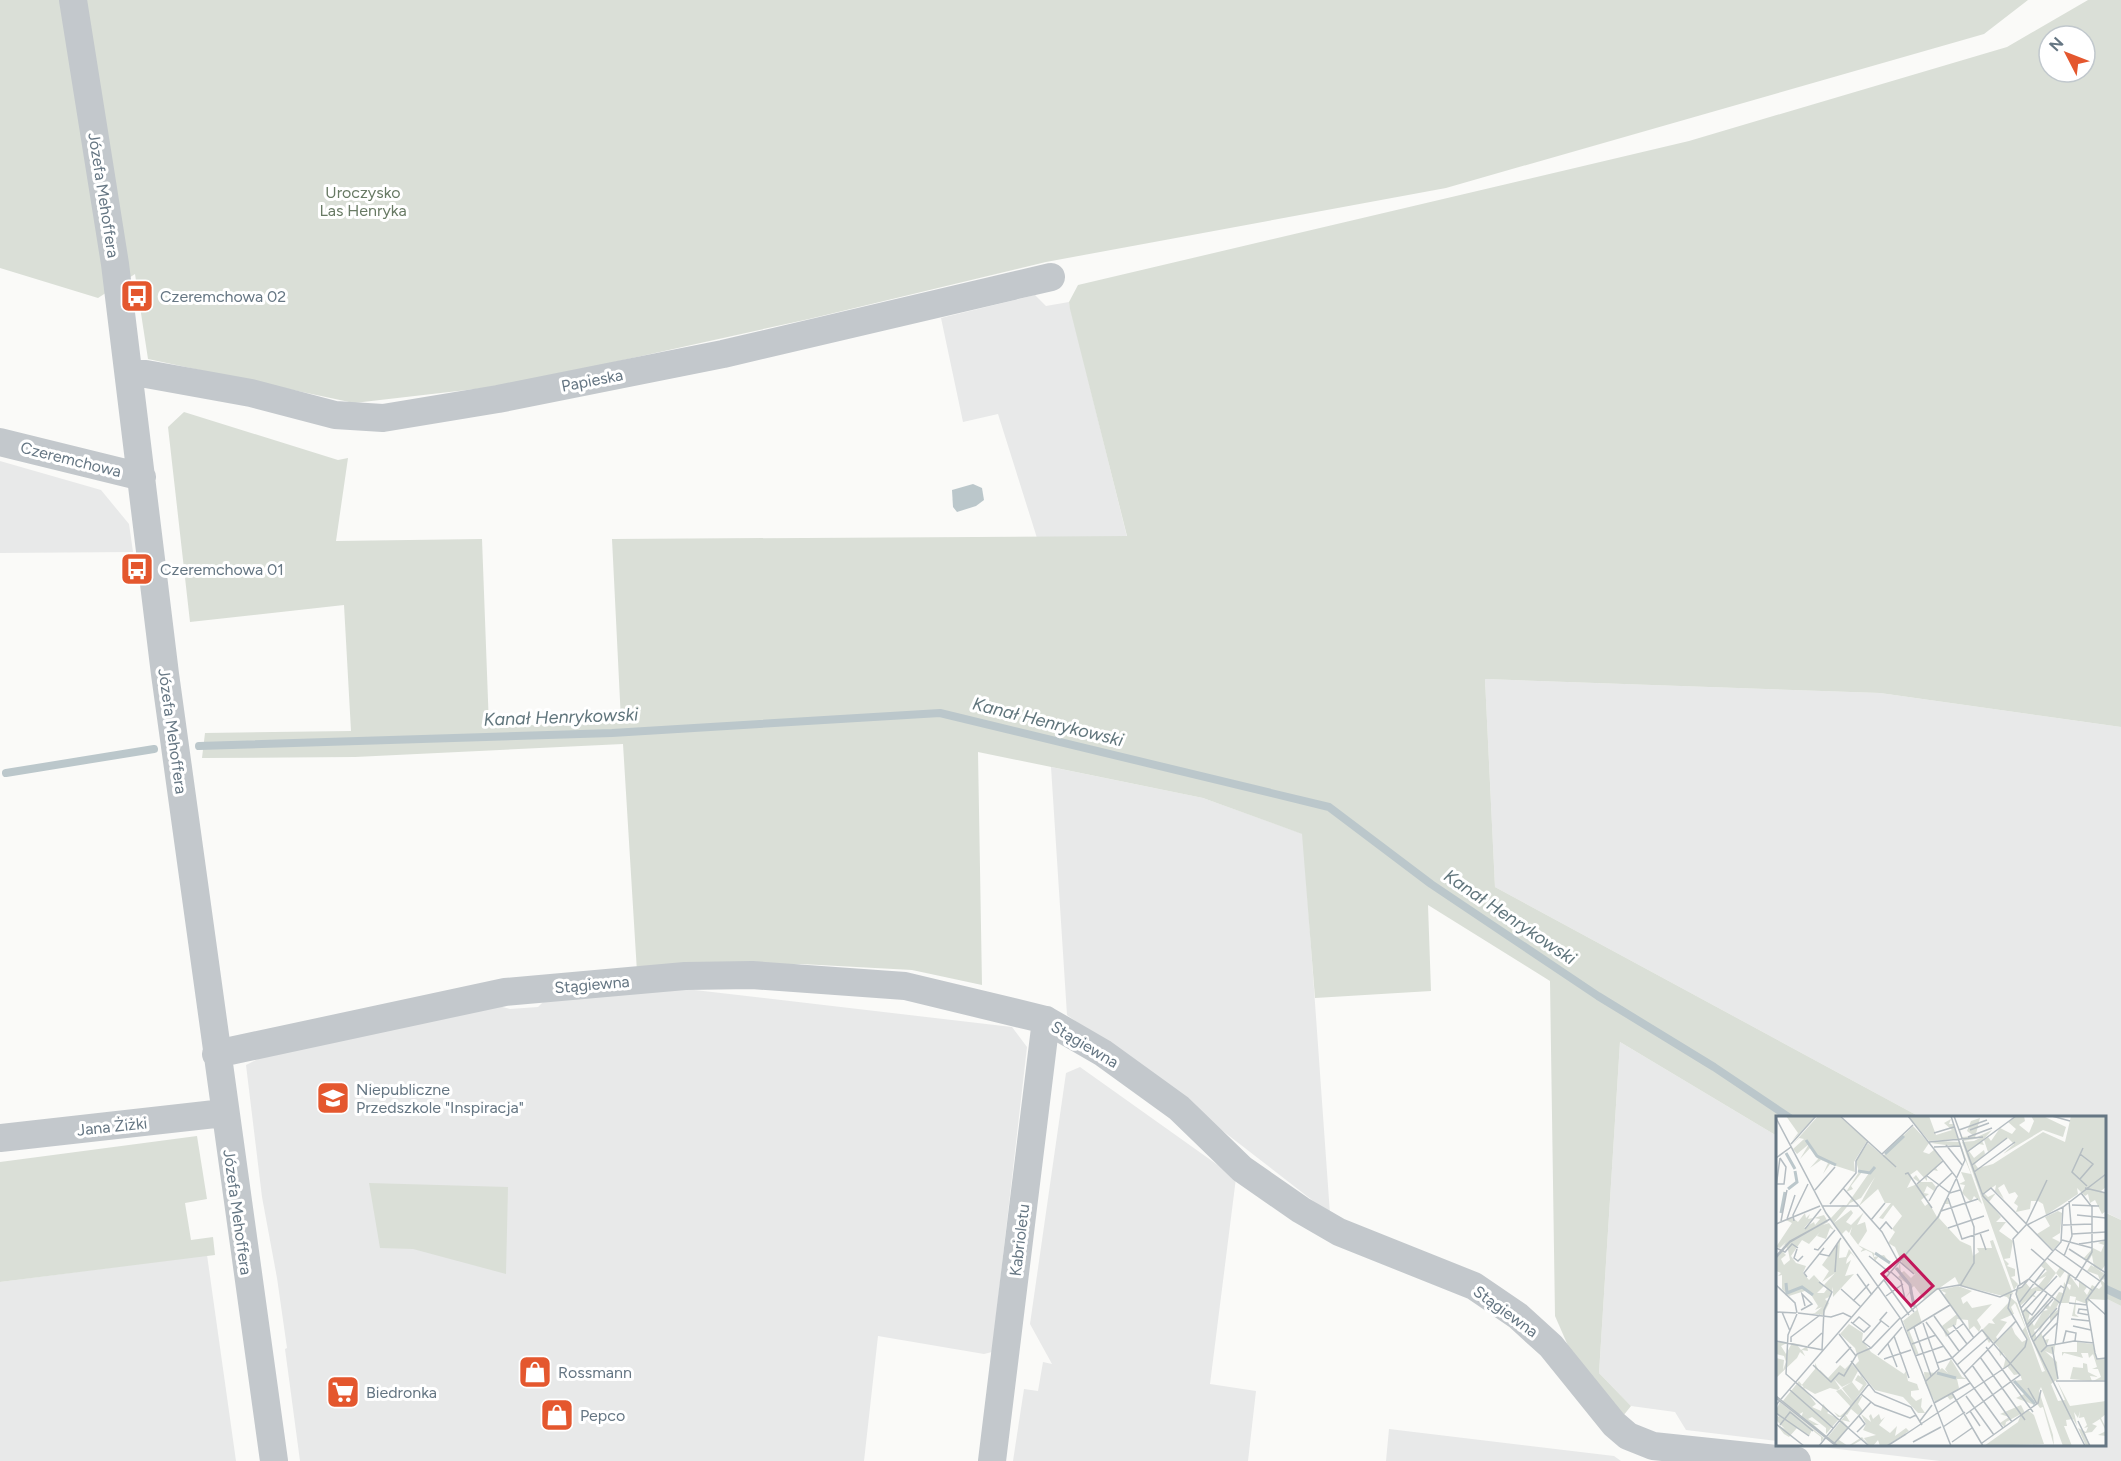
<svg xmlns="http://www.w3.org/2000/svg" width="2121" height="1461" font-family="Figtree,sans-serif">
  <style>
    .built { fill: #e8e9e9 }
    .green { fill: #dadfd7; fill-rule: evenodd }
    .water { fill: #bbc7cb }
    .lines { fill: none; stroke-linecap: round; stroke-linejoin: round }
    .stream { stroke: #bbc7cb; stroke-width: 8 }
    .minor { stroke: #c3c8cc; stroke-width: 28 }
    .labels { text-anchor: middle; stroke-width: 6; stroke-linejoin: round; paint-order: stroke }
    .park-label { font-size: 16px; fill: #687a64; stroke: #fff }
    .street-label { font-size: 16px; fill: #657683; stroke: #fff }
    .poi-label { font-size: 16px; fill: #657683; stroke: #fff; text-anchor: start }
    .water-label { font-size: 18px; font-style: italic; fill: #60757c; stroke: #fff }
    .inset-river { fill: none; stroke: #bbc7cb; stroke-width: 3 }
    .inset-road { fill: none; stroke: #b5bdc2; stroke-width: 1.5 }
    .view { fill: #c2185b; fill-opacity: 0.15; stroke: #c2185b; stroke-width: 3 }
    .inset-edge { fill: none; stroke: #657683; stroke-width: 3 }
  </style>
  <rect width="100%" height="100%" fill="#fafaf8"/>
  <path class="built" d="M 1035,295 L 1046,306 L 1069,302 L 1127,537 L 1037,538 L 998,414 L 963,422 L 941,318 Z
    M 0,461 L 101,490 L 129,524 L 133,552 L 0,553 Z
    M 1485,679 L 1880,693 L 2121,727 L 2121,1220 L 2105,1212 L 2104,1118 L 1920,1117 L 1495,887 Z
    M 1051,767 L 1203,798 L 1303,834 L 1330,1214 L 1166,1087 L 1067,1015 Z
    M 686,989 L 1012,1027 L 1027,1047 L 992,1352 L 984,1354 L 878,1336 L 864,1461 L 300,1461 L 285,1349 L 287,1348 L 277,1278 L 262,1197 L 246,1065 L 284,1046 L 495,1005 L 510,1009 L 538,1007 L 545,1000 Z
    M 1620,1042 L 1777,1136 L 1777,1441 L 1686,1430 L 1675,1412 L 1631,1406 L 1599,1373 Z
    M 1080,1067 L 1236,1178 L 1210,1384 L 1256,1391 L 1248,1461 L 1013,1461 L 1024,1389 L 1038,1391 L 1043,1362 L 1052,1364 L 1030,1324 L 1066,1073 Z
    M 207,1255 L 236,1461 L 0,1461 L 0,1282 Z
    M 2105,1298 L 2121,1306 L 2121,1461 L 1940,1461 L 1804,1445 L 2104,1444 Z
    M 1389,1429 L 1614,1456 L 1621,1461 L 1386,1461 Z"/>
  <path class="green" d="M 0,0 L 2028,0 L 1984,34 L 1446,188 L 1046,262 L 809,319 L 510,385 L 354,403 L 148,359 L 135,274 L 98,298 L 0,268 Z
    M 2088,0 L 2121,0 L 2121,727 L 1880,693 L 1485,679 L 1495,887 L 1920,1117 L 1778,1118 L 1777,1136 L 1620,1042 L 1599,1373 L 1631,1406 L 1619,1421 L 1576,1364 L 1555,1316 L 1550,981 L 1428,905 L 1431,991 L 1315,998 L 1302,834 L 1203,798 L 978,752 L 982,985 L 912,970 L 801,964 L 637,972 L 623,744 L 355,757 L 202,758 L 205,733 L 351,731 L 344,605 L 190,622 L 168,427 L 184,412 L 338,460 L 348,458 L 336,541 L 482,539 L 489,727 L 621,721 L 612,539 L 1127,536 L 1070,309 L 1069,302 L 1078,285 L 1689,141 L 2007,47 ZM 2049,36 L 2085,36 L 2085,72 L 2049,72 Z
    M 197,1136 L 207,1199 L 185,1203 L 191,1240 L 213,1237 L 215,1255 L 0,1282 L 0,1162 Z
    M 369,1183 L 508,1187 L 506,1274 L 413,1249 L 380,1248 Z
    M 2104,1212 L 2121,1220 L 2121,1306 L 2105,1298 Z"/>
  <path class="water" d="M 973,484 L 982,488 L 984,500 L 976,506 L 957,512 L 953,507 L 952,490 Z"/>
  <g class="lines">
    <path class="stream" d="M 199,746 L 612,733 L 940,713 L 1329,807 L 1431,884 L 1598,996 L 1714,1067 L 1790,1118
      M 6,773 L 154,749
      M 2104,1288 L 2121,1296"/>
    <path class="minor" d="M 73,0 L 115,264 L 165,674 L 274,1461
      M 129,374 L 146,374 L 251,393 L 335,415 L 383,418 L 498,399 L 723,354 L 1051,277
      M 0,442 L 142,477
      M 216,1054 L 505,992 L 685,976 L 752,975 L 905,986 L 1046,1020 L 1103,1053 L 1179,1108 L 1242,1169 L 1301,1210 L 1339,1232 L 1474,1286 L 1518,1316 L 1551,1346 L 1614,1424 L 1628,1436 L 1653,1446 L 1797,1461
      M 0,1138 L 224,1113
      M 992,1461 L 1046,1020"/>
  </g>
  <defs>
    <g id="bus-square" transform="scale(1.725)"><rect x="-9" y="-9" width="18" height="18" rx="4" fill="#e4572e" stroke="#fff"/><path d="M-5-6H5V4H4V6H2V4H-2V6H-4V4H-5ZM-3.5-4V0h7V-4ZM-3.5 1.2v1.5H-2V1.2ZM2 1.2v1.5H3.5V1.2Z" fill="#fff"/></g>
    <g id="school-square" transform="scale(1.725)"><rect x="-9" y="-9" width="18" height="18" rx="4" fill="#e4572e" stroke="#fff"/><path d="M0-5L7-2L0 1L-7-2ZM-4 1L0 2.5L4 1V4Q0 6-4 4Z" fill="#fff"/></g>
    <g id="shop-square" transform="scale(1.725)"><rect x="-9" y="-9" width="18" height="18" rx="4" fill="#e4572e" stroke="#fff"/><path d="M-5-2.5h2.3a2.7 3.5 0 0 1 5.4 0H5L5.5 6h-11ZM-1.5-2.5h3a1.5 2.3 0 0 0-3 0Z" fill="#fff"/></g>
    <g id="supermarket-square" transform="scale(1.725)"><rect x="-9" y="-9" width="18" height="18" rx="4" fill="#e4572e" stroke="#fff"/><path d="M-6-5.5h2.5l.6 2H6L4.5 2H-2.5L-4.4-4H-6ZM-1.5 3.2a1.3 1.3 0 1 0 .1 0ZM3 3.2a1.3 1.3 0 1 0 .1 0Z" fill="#fff"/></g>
  </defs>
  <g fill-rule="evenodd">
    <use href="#bus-square" x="137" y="296"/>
    <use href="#bus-square" x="137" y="569"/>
    <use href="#school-square" x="333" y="1098"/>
    <use href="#shop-square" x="535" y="1372"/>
    <use href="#supermarket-square" x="343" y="1392"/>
    <use href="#shop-square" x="557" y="1415"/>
  </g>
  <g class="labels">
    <g class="park-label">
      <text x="363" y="198">Uroczysko<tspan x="363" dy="18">Las Henryka</tspan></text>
    </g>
    <g class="street-label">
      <text transform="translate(104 195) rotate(81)" y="6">Józefa Mehoffera</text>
      <text transform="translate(592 380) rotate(-11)" y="6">Papieska</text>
      <text transform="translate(71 459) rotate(14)" y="6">Czeremchowa</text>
      <text transform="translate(173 731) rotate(82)" y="6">Józefa Mehoffera</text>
      <text transform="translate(592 984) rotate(-5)" y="6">Stągiewna</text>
      <text transform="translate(1085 1044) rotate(31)" y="6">Stągiewna</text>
      <text transform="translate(112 1126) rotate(-6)" y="6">Jana Żiżki</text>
      <text transform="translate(238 1212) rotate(82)" y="6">Józefa Mehoffera</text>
      <text transform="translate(1019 1240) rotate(-83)" y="6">Kabrioletu</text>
      <text transform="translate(1506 1311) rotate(36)" y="6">Stągiewna</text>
    </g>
    <g class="poi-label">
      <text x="160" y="302">Czeremchowa 02</text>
      <text x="160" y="575">Czeremchowa 01</text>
      <text x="356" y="1095">Niepubliczne<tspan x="356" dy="18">Przedszkole "Inspiracja"</tspan></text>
      <text x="558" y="1378">Rossmann</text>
      <text x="366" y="1398">Biedronka</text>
      <text x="580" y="1421">Pepco</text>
    </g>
    <g class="water-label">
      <text transform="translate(561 717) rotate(-2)" y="6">Kanał Henrykowski</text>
      <text transform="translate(1048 722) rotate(14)" y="6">Kanał Henrykowski</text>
      <text transform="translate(1510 917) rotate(34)" y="6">Kanał Henrykowski</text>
    </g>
  </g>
  <g transform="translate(1776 1116)">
    <rect width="330" height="330" fill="#fafaf8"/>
    <path d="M 10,0 L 40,0 L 16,25 L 22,17 ZM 42,0 L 63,0 L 91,25 L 78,46 L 79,56 L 54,48 L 47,58 L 52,47 L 45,44 L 34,52 L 42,43 L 35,31 L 24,43 L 33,28 L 21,38 L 17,33 L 28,23 L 23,22 L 16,29 ZM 153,0 L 160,19 L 176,14 L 168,7 L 175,3 L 173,8 L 177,8 L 182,23 L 153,25 L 133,1 ZM 240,0 L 248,0 L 249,5 L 243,9 L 253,17 L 258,5 L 255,0 L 267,0 L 290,11 L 287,21 L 267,14 L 227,38 L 238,28 L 232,22 L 212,36 L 208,24 L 212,21 L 215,25 L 224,12 L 236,18 L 240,13 L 232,6 ZM 295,0 L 330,0 L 330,71 L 325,75 L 330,78 L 330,95 L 326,98 L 319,84 L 314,87 L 312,78 L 309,80 L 301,72 L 302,78 L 270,99 L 267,88 L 262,85 L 255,85 L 254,93 L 240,96 L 242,90 L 238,87 L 242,80 L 239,76 L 233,78 L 228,68 L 222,72 L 228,83 L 219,75 L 220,69 L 208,77 L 212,81 L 220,77 L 213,86 L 225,101 L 220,106 L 230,106 L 223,115 L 237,125 L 234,142 L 228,143 L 233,148 L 231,150 L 239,153 L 239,160 L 235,161 L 242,168 L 238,174 L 186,26 L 198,25 L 204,22 L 187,25 L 186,21 L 198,20 L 191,15 L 195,5 L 204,2 L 199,22 L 216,14 L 206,25 L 208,29 L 203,28 L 193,35 L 198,42 L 208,34 L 209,38 L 199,48 L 202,52 L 217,48 L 267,16 L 289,26 ZM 137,10 L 153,27 L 147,36 L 153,38 L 159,33 L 166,45 L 160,52 L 162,55 L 157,54 L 151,60 L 151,65 L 141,54 L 134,59 L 136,62 L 131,72 L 144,67 L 137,62 L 140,59 L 145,66 L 156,66 L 160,71 L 158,75 L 151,70 L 148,77 L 153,78 L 145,84 L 149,90 L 153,87 L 161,101 L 169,84 L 172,83 L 173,88 L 168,88 L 163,102 L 184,125 L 195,130 L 197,140 L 203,136 L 201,132 L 216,132 L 214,125 L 217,124 L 237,178 L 233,180 L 241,187 L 266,256 L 269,255 L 252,215 L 240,180 L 240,175 L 250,167 L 255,173 L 262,170 L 270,160 L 258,166 L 271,155 L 265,150 L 269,145 L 280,157 L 284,151 L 289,155 L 284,162 L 280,157 L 267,175 L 260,175 L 257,178 L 261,182 L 256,180 L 244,190 L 246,196 L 250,191 L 254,197 L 252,204 L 261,197 L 255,204 L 258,210 L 267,195 L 272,194 L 268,191 L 271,187 L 274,191 L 283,176 L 287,177 L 288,166 L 294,174 L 295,169 L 290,167 L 292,157 L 303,172 L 303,165 L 311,171 L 308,175 L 311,179 L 316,169 L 323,173 L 326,170 L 322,159 L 311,155 L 315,149 L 329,158 L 330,163 L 325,164 L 330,168 L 330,184 L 314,183 L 311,188 L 300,184 L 299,198 L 303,201 L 296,200 L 300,181 L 294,180 L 293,187 L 283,187 L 277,197 L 283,193 L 280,201 L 274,205 L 274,198 L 263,216 L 264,211 L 258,214 L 261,223 L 265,216 L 268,224 L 273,223 L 270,231 L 279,229 L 278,239 L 269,235 L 281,246 L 282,263 L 275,268 L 282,285 L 289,284 L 281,265 L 294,290 L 330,285 L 330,298 L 325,302 L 330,312 L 330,320 L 322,319 L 330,315 L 324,303 L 316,308 L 321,310 L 316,316 L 309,317 L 314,330 L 310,330 L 302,312 L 310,316 L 312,311 L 308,312 L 311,309 L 308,301 L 303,302 L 304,295 L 302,302 L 298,296 L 301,310 L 290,290 L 297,303 L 290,304 L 291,310 L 288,310 L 296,330 L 287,330 L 265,271 L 263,275 L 277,319 L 278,330 L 267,291 L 264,292 L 257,282 L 259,289 L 240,282 L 250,277 L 237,265 L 246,264 L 244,258 L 238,259 L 231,250 L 227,253 L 230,241 L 227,237 L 224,240 L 223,232 L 216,224 L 213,227 L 206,214 L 213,207 L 219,208 L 216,204 L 234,185 L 231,181 L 183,169 L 179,161 L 148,183 L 138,170 L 135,173 L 146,207 L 133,214 L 143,239 L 139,238 L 127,205 L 141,194 L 134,177 L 129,182 L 134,175 L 133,169 L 122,161 L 125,158 L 119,152 L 122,153 L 124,147 L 125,157 L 128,155 L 135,162 L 139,158 L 127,149 L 119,131 L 112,127 L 119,116 L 116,113 L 126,100 L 117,89 L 107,103 L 103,102 L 115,87 L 109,87 L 102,73 L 83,90 L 99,61 L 85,82 L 74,87 L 58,107 L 75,94 L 77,97 L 70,106 L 75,109 L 88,96 L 81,109 L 89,106 L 91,115 L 82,129 L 98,137 L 98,141 L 108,139 L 114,147 L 103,140 L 99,145 L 96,137 L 90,134 L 84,136 L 87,133 L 83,130 L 74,118 L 76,111 L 73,117 L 70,114 L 66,118 L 79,137 L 51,98 L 55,102 L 67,89 L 70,90 L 93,57 L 86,56 L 75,70 L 77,73 L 70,76 L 83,56 L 80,45 L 92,27 L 107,40 ZM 239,187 L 249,211 L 246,215 L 252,223 L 246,226 L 239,218 L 236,211 L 240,206 L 222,224 L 220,221 L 231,206 L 224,204 L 238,198 L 235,191 ZM 163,25 L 184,26 L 206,88 L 198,80 L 195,86 L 186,77 L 189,69 L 183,68 L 189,65 L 185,56 L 195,58 L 184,31 L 155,27 ZM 282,95 L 286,97 L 284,117 L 276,122 L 284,126 L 277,134 L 261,118 L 274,110 L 269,101 ZM 29,97 L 30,102 L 34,98 L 32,103 L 37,102 L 28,112 L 38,106 L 39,109 L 44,103 L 38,102 L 48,99 L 52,106 L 47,109 L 53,107 L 58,114 L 54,112 L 50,123 L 41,120 L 44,116 L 33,128 L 26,124 L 15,140 L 20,147 L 30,150 L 27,157 L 33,164 L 38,159 L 48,170 L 41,177 L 48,177 L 51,173 L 48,169 L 59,157 L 46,166 L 53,155 L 46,149 L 64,124 L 63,142 L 70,141 L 73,133 L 80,143 L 75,137 L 71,143 L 70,148 L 75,144 L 69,160 L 78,158 L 57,181 L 57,171 L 55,180 L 49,183 L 53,187 L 47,199 L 33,197 L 39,197 L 46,191 L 39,194 L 42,190 L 32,174 L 13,180 L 6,173 L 6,159 L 2,160 L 5,157 L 0,155 L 0,143 L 6,135 L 10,139 L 5,143 L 8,149 L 14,144 L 12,134 L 9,129 L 6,132 L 10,126 L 4,132 L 0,131 L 16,107 L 10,104 L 17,102 L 22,106 ZM 330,124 L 330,148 L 325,155 L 318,151 L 316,139 L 312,146 L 307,143 L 317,132 L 325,136 L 328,129 L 322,127 ZM 182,170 L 196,175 L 185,182 L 187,188 L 191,185 L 196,192 L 216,188 L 201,204 L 205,211 L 203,216 L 198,210 L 193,214 L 192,204 L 181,203 L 180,209 L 171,213 L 174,217 L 170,221 L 166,210 L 181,198 L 168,179 L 170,177 L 164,174 ZM 73,208 L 87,217 L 86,224 L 95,236 L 128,258 L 130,255 L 132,265 L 141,268 L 143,274 L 135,275 L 135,280 L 140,285 L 146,282 L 145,291 L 149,297 L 142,297 L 127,281 L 99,274 L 76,246 L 79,249 L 83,245 L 79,232 L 64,218 ZM 0,225 L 11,227 L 5,230 L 10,238 L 16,227 L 27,229 L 22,230 L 25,234 L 31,230 L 32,235 L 26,234 L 29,240 L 24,236 L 21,242 L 0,262 L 0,242 L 8,244 L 7,254 L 10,246 L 8,240 L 0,238 ZM 301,226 L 317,228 L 320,242 L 330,243 L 330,264 L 317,265 L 325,261 L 322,253 L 316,253 L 321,251 L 317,238 L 313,242 L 312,237 L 305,237 L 307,242 L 288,237 L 286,240 L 286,236 L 301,236 ZM 175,243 L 186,261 L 191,263 L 181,263 L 183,272 L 176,277 L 179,281 L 174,284 L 171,280 L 159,286 L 149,267 L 148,256 L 160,257 L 166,252 L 172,257 L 169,253 ZM 39,247 L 43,255 L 47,251 L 44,254 L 52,262 L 64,249 L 69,253 L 75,247 L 82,255 L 76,266 L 66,271 L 58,263 L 64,272 L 62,274 L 54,272 L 39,278 L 25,270 L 39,253 ZM 307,247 L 311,248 L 312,256 L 322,261 L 314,260 L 316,265 L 294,263 L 297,251 L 307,252 ZM 83,256 L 91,268 L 79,284 L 87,279 L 82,288 L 87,295 L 82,299 L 75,293 L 71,299 L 69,298 L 74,306 L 66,304 L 72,311 L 63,324 L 72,330 L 86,321 L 92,328 L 88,322 L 100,319 L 87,314 L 90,308 L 85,298 L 95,306 L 93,300 L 95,298 L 97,303 L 103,298 L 105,304 L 109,301 L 103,309 L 114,317 L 121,310 L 119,320 L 130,312 L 133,315 L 110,330 L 104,330 L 102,324 L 97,330 L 91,329 L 87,323 L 75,330 L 61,330 L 51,322 L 68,301 L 62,301 L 58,296 L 64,300 L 75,291 L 60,275 L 65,273 L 77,286 L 66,272 L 76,266 L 83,275 L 87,269 L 79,264 L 82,259 L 85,261 ZM 23,265 L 40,288 L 36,291 L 45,295 L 47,288 L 53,295 L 51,297 L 63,303 L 50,318 L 50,312 L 36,301 L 32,303 L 43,309 L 38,309 L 49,319 L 25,302 L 27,296 L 22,299 L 6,286 ZM 4,286 L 48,322 L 45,326 L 45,321 L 36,314 L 33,320 L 21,312 L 13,321 L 8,318 L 0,308 L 9,313 L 0,304 L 0,299 L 3,301 L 0,294 L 5,299 L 0,294 ZM 245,289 L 249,297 L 252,294 L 258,299 L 268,328 L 208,330 L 242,306 L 245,298 L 230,306 L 229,311 L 224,307 L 233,301 L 224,298 Z" fill="#dadfd7" fill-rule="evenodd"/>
    <path class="inset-river" d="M 30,24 L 41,40 L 60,49M 10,37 L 19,53M 109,38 L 128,20M 82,55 L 94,57 L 99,51M 12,73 L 21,66 L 19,55M 5,97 L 9,76M 99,137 L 114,147M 120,152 L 134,169 L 138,191M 10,167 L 11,177 L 26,171 L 37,179M 161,257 L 180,262M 238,265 L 259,288"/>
    <path class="inset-road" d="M 64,0 L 120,51M 132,0 L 180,61 L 198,111 L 198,147 L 184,170M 178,0 L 207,80 L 242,117M 276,0 L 294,5M 0,2 L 50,97 L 125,203 L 175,330M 183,14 L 211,4M 194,14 L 213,7M 158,17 L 178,11M 192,21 L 216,12M 153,26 L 207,21M 15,28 L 40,0M 170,29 L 187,50M 158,31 L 185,30M 307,32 L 296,56 L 311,70M 191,36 L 240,0M 106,38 L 137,9M 304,38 L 317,48 L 304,63M 0,42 L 15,31M 196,49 L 231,22M 198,56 L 239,26M 129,58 L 132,57 L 156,92M 151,60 L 174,77 L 184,74M 0,68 L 8,68 L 10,51 L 4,42M 141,68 L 167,45M 0,71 L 4,42M 67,72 L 106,116 L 123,147M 309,72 L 330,77M 39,74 L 59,51M 206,79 L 215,72 L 277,135M 172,82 L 186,123 L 213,114M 153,85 L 161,71 L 176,57M 54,88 L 80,57 L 80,45 L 92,25M 296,89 L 323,90M 46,90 L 82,90M 165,95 L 202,83M 301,99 L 330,102M 11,103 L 19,79M 95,104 L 109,87M 5,105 L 11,74M 18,105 L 17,99 L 32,68M 0,108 L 44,90M 250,108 L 271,64M 251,109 L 287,91 L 330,58M 287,109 L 316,108M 172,112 L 208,100M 29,113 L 45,93M 104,113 L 110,106 L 116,113M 204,117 L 210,134M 296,118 L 330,116M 286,124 L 316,132M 303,128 L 330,124M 0,132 L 9,136 L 16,128 L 22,132M 21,133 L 18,142 L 22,145 L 27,140M 38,133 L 42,134 L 59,114M 255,133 L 269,145M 279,133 L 324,165M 293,133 L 330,157M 44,138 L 53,140 L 65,122M 0,140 L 14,125 L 42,110M 93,140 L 114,157M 288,140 L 296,120 L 293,85M 0,142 L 14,126 L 54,103M 271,142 L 317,175M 124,146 L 138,158M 59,156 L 61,128M 115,156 L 125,165 L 129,183 L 138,196M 330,157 L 310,184 L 319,237 L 321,243 L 330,242M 81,158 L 96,179M 31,161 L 28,157 L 48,132M 253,163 L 242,170 L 240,178 L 255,221 L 309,330M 253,163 L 284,187M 108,164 L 133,199M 299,164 L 316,136 L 316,91 L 305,77M 43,166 L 56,176 L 48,194 L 46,234M 244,168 L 237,123 L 251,108M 0,169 L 19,187 L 21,197M 65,173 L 85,191M 163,173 L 198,222M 110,180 L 127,168M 311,182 L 330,199M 77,185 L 93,168M 243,187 L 269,153M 293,187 L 311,189M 245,192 L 260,175M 25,194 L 36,188 L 26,178 L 29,190M 250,194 L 256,199 L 271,178M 312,194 L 303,193 L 302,197 L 313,199M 0,196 L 20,197M 6,196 L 14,215M 111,196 L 104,204 L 113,211M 22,197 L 55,201 L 67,197 L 75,201M 246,197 L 281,160M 21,198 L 12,219 L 10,258 L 93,330M 158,200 L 183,235M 125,203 L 161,173 L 183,169 L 224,181 L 246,171 L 285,126 L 287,91M 295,203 L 314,205M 75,206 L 88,216 L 94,210 L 83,201 L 77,207M 150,206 L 227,312M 147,207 L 163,253 L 150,265M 177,209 L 191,228M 251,209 L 285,170 L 288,172M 297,210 L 315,214M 138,211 L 155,260M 251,212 L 277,183M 131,215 L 174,189M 63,218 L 80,240M 172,219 L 187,208M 118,220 L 133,262M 255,222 L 281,192M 0,225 L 47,234M 258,225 L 282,197M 15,226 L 15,221 L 44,199M 287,227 L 290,215 L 300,217 L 299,225M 112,228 L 121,251M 136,228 L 160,219M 279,229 L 283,191 L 294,158M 32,230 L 46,217M 271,230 L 267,221 L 282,206M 210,231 L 257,296M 276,231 L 282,263M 95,232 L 87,226 L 105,205M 265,236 L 271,230 L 298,225 L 318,227M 102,239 L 126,211M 139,240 L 168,230M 204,241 L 249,304M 108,243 L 135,234M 75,245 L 99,276 L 135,291 L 146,309M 60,247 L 75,231M 161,247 L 176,242 L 206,214 L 244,259 L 190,298M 37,249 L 55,266 L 63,257 L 68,260 L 81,238 L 95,232 L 124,202M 181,249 L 213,221M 196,249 L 236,306M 188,258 L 240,205M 280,265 L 330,265M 252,272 L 261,288M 14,274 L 57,312M 176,277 L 207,330M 85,278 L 99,289 L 134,302 L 140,299M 0,280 L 62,330M 190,280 L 218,319M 0,282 L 60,330M 158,287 L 194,267M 0,289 L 162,101 L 189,44 L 175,0M 194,295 L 204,310M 0,297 L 33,320M 144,305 L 156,289M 302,305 L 314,330M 0,308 L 28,330M 4,309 L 14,296 L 37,315M 167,311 L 189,296M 81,316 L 89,308 L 83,300M 130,318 L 233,249 L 249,231 L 251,223 L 232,192 L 235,178M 137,326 L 165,311M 176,326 L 196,312M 206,327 L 262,287 L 265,274M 43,330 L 93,268M 56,330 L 95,286M 111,330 L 130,318"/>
    <path class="view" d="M 128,139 L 157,170 L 135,190 L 106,158 Z"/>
    <rect width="330" height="330" class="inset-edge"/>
  </g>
  <g transform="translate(2067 54) rotate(312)"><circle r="28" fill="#ffffff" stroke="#c1c8cd" stroke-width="1.5"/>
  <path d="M0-4.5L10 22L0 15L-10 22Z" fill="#e4572e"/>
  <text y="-9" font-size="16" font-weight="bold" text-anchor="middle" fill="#657683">N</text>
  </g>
</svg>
